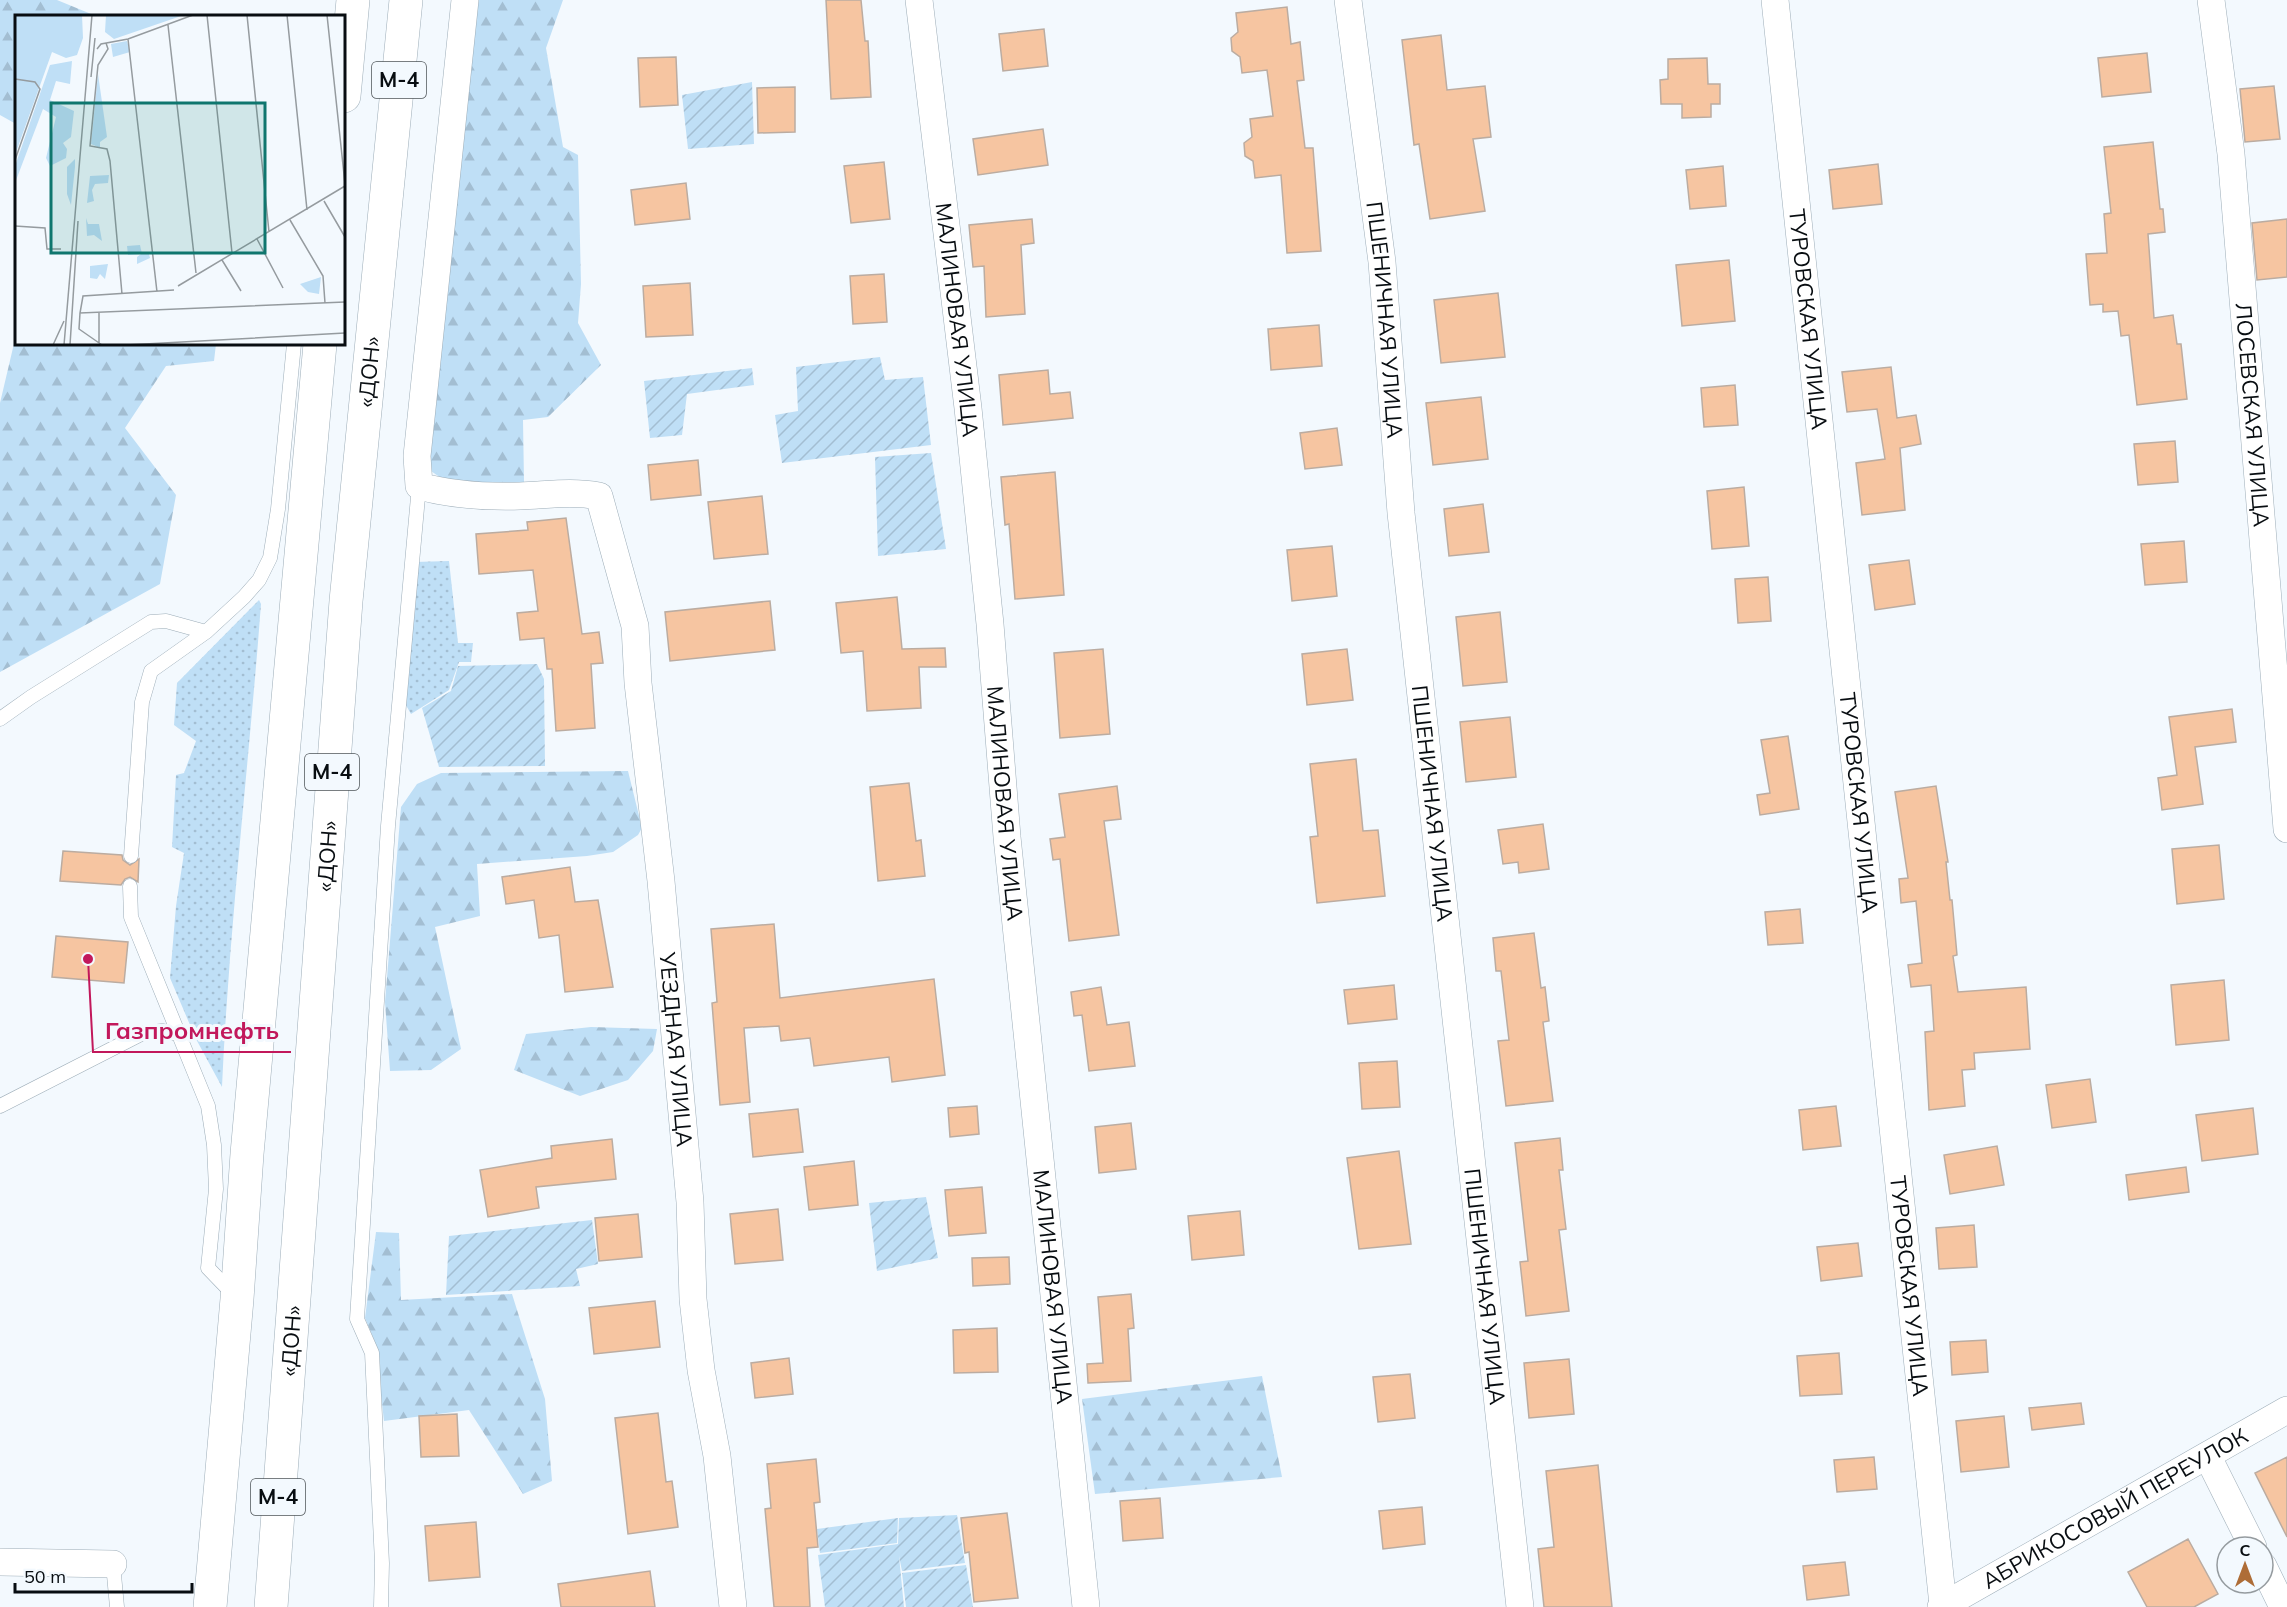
<svg xmlns="http://www.w3.org/2000/svg" width="2287" height="1607" font-family="Mulish,sans-serif">
  <style>
    .grass { fill: url(#grass-dots) }
    .forest { fill: url(#forest-firs) }
    .garden { fill: url(#garden-furrows) }
    .building { fill: #f6c5a1; stroke: #bbaca1; stroke-width: 1.5 }
    .lines { fill: none; stroke-linecap: round; stroke-linejoin: round }
    .service-casing { stroke: #9dadb8; stroke-width: 15 }
    .minor-casing { stroke: #9dadb8; stroke-width: 28 }
    .trunk-casing { stroke: #9dadb8; stroke-width: 34 }
    .service { stroke: #fff; stroke-width: 14 }
    .minor { stroke: #fff; stroke-width: 27 }
    .trunk { stroke: #fff; stroke-width: 33 }
    .labels { text-anchor: middle; stroke-width: 6; stroke-linejoin: round; paint-order: stroke }
    .shield { fill: #f3f9fe; stroke: #4e5458; stroke-width: 1.5 }
    .shield-label { font-size: 21px; font-weight: bold; fill: #080d11 }
    .street-label { font-size: 22px; fill: #080d11; stroke: #f3f9fe }
    .inset-road { fill: none; stroke: #959b9f; stroke-width: 1.5 }
    .view { fill: #0f766e; fill-opacity: 0.15; stroke: #0f766e; stroke-width: 3 }
    .inset-edge { fill: none; stroke: #080d11; stroke-width: 3 }
    .leader { fill: none; stroke: #c2185b; stroke-width: 2 }
    .callout-dot { fill: #c2185b; stroke: #f3f9fe; stroke-width: 2 }
    .callout-label { font-size: 24px; text-anchor: middle; font-weight: bold; fill: #c2185b; stroke: #f3f9fe; stroke-width: 6; stroke-linejoin: round; paint-order: stroke }
  </style>
  <defs>
    <pattern id="grass-dots" width="8" height="8" patternUnits="userSpaceOnUse" patternTransform="scale(1.5)"><rect width="8" height="8" fill="#bfdff6"/><path d="M2 2h.1M6 6h.1" fill="none" stroke="#a3bed2" stroke-width="1.8" stroke-linecap="round"/></pattern>
    <pattern id="forest-firs" width="22" height="20" patternUnits="userSpaceOnUse" patternTransform="scale(1.5)"><rect width="22" height="20" fill="#bfdff6"/><path d="M5 1l3.5 6h-7zM16 11l3.5 6h-7z" fill="#a3bed2"/></pattern>
    <pattern id="garden-furrows" width="10" height="10" patternUnits="userSpaceOnUse" patternTransform="scale(1.5)"><rect width="10" height="10" fill="#bfdff6"/><path d="M-1 1l2-2M0 10L10 0M9 11l2-2" fill="none" stroke="#a3bed2"/></pattern>
  </defs>
  <rect width="100%" height="100%" fill="#f3f9fe"/>
  <path class="grass" d="M 449,561 L 458,643 L 473,643 L 471,662 L 459,662 L 449,690 L 411,714 L 403,700 L 414,562 Z
    M 259,600 L 261,604 C 249,765 229,926 222,1087 L 196,1039 L 170,978 L 176,906 L 184,853 L 172,847 L 176,775 L 184,773 L 196,741 L 174,725 L 177,683 Z"/>
  <path class="forest" d="M 0,0 L 57,0 L 96,16 L 16,16 L 16,124 L 0,115 Z
    M 473,0 L 563,0 L 546,48 L 563,147 L 578,155 L 581,284 L 578,323 L 601,365 L 548,417 L 523,420 L 524,482 L 448,483 L 431,471 L 429,436 Z
    M 16,335 L 16,344 L 216,344 L 214,361 L 166,366 L 125,428 L 176,495 L 160,584 L 0,672 L 0,403 Z
    M 628,771 L 642,828 L 638,835 L 613,852 L 587,856 L 477,864 L 480,916 L 435,927 L 461,1049 L 431,1070 L 390,1071 L 385,1002 L 401,807 L 417,784 L 441,773 Z
    M 591,1027 L 657,1029 L 653,1051 L 628,1080 L 580,1096 L 514,1070 L 526,1034 Z
    M 376,1232 L 399,1233 L 401,1300 L 512,1294 L 545,1399 L 552,1481 L 523,1494 L 469,1410 L 384,1421 L 375,1342 L 365,1318 Z
    M 1262,1376 L 1282,1477 L 1095,1494 L 1082,1399 Z"/>
  <path class="garden" d="M 752,82 L 754,144 L 688,149 L 682,95 Z
    M 880,357 L 885,380 L 923,377 L 931,445 L 782,463 L 775,415 L 798,411 L 796,367 Z
    M 752,368 L 754,385 L 687,394 L 682,435 L 650,438 L 644,381 Z
    M 931,453 L 946,549 L 878,556 L 875,457 Z
    M 537,664 L 544,679 L 545,766 L 439,767 L 422,708 L 451,691 L 458,666 Z
    M 926,1197 L 938,1258 L 877,1271 L 869,1203 Z
    M 592,1220 L 598,1264 L 576,1269 L 580,1286 L 446,1295 L 449,1236 Z
    M 957,1515 L 965,1563 L 902,1571 L 899,1556 L 904,1607 L 825,1607 L 818,1555 L 898,1544 L 899,1518 Z
    M 898,1518 L 897,1543 L 820,1553 L 817,1529 Z
    M 966,1565 L 973,1607 L 906,1607 L 902,1573 Z"/>
  <path class="building" d="M 826,0 L 861,0 L 865,41 L 868,41 L 871,97 L 831,99 Z
    M 1287,7 L 1291,44 L 1300,42 L 1304,80 L 1297,81 L 1305,148 L 1313,148 L 1321,251 L 1287,253 L 1281,175 L 1255,178 L 1253,161 L 1245,156 L 1244,143 L 1252,137 L 1250,119 L 1273,116 L 1267,70 L 1242,73 L 1240,57 L 1232,51 L 1231,38 L 1238,32 L 1236,13 Z
    M 1044,29 L 1048,66 L 1003,71 L 999,34 Z
    M 1441,35 L 1447,90 L 1485,86 L 1491,137 L 1473,139 L 1485,211 L 1430,219 L 1419,144 L 1414,145 L 1402,40 Z
    M 2147,53 L 2151,92 L 2102,97 L 2098,58 Z
    M 676,57 L 678,105 L 640,107 L 638,58 Z
    M 1707,58 L 1708,84 L 1720,84 L 1720,104 L 1711,104 L 1711,117 L 1682,118 L 1682,104 L 1661,104 L 1660,80 L 1668,79 L 1668,59 Z
    M 2274,86 L 2280,139 L 2245,142 L 2240,89 Z
    M 795,87 L 795,132 L 758,133 L 757,88 Z
    M 1043,129 L 1048,165 L 978,175 L 973,139 Z
    M 2153,142 L 2160,209 L 2163,209 L 2165,232 L 2148,234 L 2154,318 L 2173,315 L 2177,344 L 2181,344 L 2187,399 L 2137,405 L 2129,335 L 2121,336 L 2118,311 L 2103,312 L 2103,304 L 2090,305 L 2086,254 L 2107,253 L 2104,214 L 2111,213 L 2104,147 Z
    M 884,162 L 890,219 L 851,223 L 844,166 Z
    M 1878,164 L 1882,204 L 1833,209 L 1829,170 Z
    M 1723,166 L 1726,206 L 1690,209 L 1686,170 Z
    M 686,183 L 690,219 L 635,225 L 631,190 Z
    M 1032,219 L 1034,243 L 1021,245 L 1025,314 L 986,317 L 984,266 L 973,267 L 969,225 Z
    M 2287,219 L 2287,277 L 2257,280 L 2252,223 Z
    M 1729,260 L 1735,321 L 1682,326 L 1676,265 Z
    M 884,274 L 887,322 L 853,324 L 850,276 Z
    M 690,283 L 693,335 L 646,337 L 643,286 Z
    M 1498,293 L 1505,357 L 1441,363 L 1434,300 Z
    M 1319,325 L 1322,366 L 1271,370 L 1268,329 Z
    M 1891,367 L 1897,418 L 1916,415 L 1921,444 L 1900,448 L 1905,510 L 1862,515 L 1856,463 L 1885,459 L 1877,409 L 1847,412 L 1842,372 Z
    M 1048,370 L 1050,394 L 1070,392 L 1073,418 L 1003,425 L 999,375 Z
    M 1735,385 L 1738,425 L 1704,427 L 1701,388 Z
    M 1481,397 L 1488,459 L 1433,465 L 1426,403 Z
    M 1337,428 L 1342,465 L 1305,469 L 1300,433 Z
    M 2175,441 L 2178,482 L 2138,485 L 2134,444 Z
    M 698,460 L 701,495 L 651,500 L 648,465 Z
    M 1055,472 L 1064,595 L 1015,599 L 1009,524 L 1005,525 L 1001,477 Z
    M 1744,487 L 1749,546 L 1712,549 L 1707,491 Z
    M 762,496 L 768,554 L 714,559 L 708,502 Z
    M 1483,504 L 1489,552 L 1449,556 L 1444,509 Z
    M 566,518 L 582,634 L 599,632 L 603,663 L 591,664 L 595,728 L 556,731 L 552,669 L 547,669 L 544,638 L 520,640 L 517,613 L 538,611 L 533,570 L 479,574 L 476,534 L 528,530 L 527,522 Z
    M 2184,541 L 2187,582 L 2145,585 L 2141,544 Z
    M 1332,546 L 1337,596 L 1292,601 L 1287,550 Z
    M 1909,560 L 1915,604 L 1875,610 L 1869,565 Z
    M 1768,577 L 1771,621 L 1738,623 L 1735,579 Z
    M 897,597 L 902,649 L 945,648 L 946,667 L 919,667 L 921,708 L 867,711 L 863,651 L 841,653 L 836,603 Z
    M 770,601 L 775,650 L 670,661 L 665,612 Z
    M 1500,612 L 1507,682 L 1463,686 L 1456,617 Z
    M 1103,649 L 1110,734 L 1060,738 L 1054,653 Z
    M 1347,649 L 1353,700 L 1307,705 L 1302,654 Z
    M 2232,709 L 2236,742 L 2195,747 L 2203,804 L 2162,810 L 2158,778 L 2177,775 L 2169,717 Z
    M 1510,717 L 1516,777 L 1466,782 L 1460,722 Z
    M 1788,736 L 1799,809 L 1760,815 L 1757,795 L 1770,793 L 1761,740 Z
    M 1356,759 L 1363,831 L 1378,830 L 1385,896 L 1317,903 L 1310,837 L 1318,836 L 1310,764 Z
    M 909,783 L 916,841 L 921,840 L 925,876 L 878,881 L 870,787 Z
    M 1117,786 L 1121,819 L 1104,821 L 1119,935 L 1069,941 L 1060,859 L 1053,860 L 1050,839 L 1065,837 L 1059,794 Z
    M 1936,786 L 1948,862 L 1946,862 L 1950,900 L 1952,900 L 1957,955 L 1953,956 L 1958,992 L 2026,987 L 2030,1049 L 1974,1053 L 1975,1069 L 1962,1070 L 1965,1106 L 1929,1110 L 1925,1032 L 1934,1031 L 1931,985 L 1911,987 L 1908,965 L 1922,963 L 1916,901 L 1901,903 L 1899,879 L 1908,878 L 1895,792 Z
    M 1543,824 L 1549,869 L 1519,873 L 1518,862 L 1503,864 L 1498,830 Z
    M 2219,845 L 2224,899 L 2177,904 L 2172,849 Z
    M 63,851 L 122,855 L 123,860 L 130,865 L 139,859 L 138,882 L 130,877 L 125,879 L 121,885 L 60,881 Z
    M 570,867 L 575,902 L 598,900 L 613,987 L 565,992 L 559,935 L 539,938 L 534,900 L 506,904 L 502,877 Z
    M 1800,909 L 1803,943 L 1768,945 L 1765,912 Z
    M 774,924 L 780,998 L 934,979 L 945,1075 L 892,1082 L 889,1057 L 814,1066 L 810,1038 L 781,1041 L 779,1026 L 744,1028 L 750,1102 L 720,1105 L 712,1003 L 717,1002 L 711,929 Z
    M 1534,933 L 1541,988 L 1545,987 L 1549,1021 L 1543,1022 L 1553,1101 L 1506,1106 L 1498,1041 L 1509,1040 L 1501,971 L 1496,971 L 1493,938 Z
    M 56,936 L 128,942 L 124,983 L 52,977 Z
    M 2224,980 L 2229,1040 L 2176,1045 L 2171,985 Z
    M 1394,985 L 1397,1019 L 1348,1024 L 1344,990 Z
    M 1101,987 L 1107,1025 L 1129,1022 L 1135,1066 L 1089,1071 L 1082,1015 L 1074,1016 L 1071,992 Z
    M 1397,1061 L 1400,1107 L 1362,1109 L 1359,1063 Z
    M 2090,1079 L 2096,1122 L 2052,1128 L 2046,1085 Z
    M 977,1106 L 979,1134 L 950,1137 L 948,1108 Z
    M 1836,1106 L 1841,1146 L 1803,1150 L 1799,1110 Z
    M 2253,1108 L 2258,1154 L 2202,1161 L 2196,1115 Z
    M 798,1109 L 803,1152 L 753,1157 L 749,1114 Z
    M 1131,1123 L 1136,1169 L 1099,1173 L 1095,1127 Z
    M 1560,1138 L 1563,1170 L 1559,1170 L 1566,1229 L 1559,1230 L 1569,1311 L 1526,1316 L 1520,1262 L 1528,1261 L 1515,1143 Z
    M 612,1139 L 616,1179 L 536,1187 L 539,1208 L 488,1217 L 480,1170 L 552,1158 L 551,1146 Z
    M 1997,1146 L 2004,1185 L 1950,1194 L 1944,1155 Z
    M 1399,1151 L 1411,1244 L 1359,1249 L 1347,1158 Z
    M 854,1161 L 858,1205 L 809,1210 L 804,1167 Z
    M 2186,1167 L 2189,1192 L 2129,1200 L 2126,1175 Z
    M 982,1187 L 986,1233 L 949,1236 L 945,1190 Z
    M 778,1209 L 783,1260 L 735,1264 L 730,1214 Z
    M 1240,1211 L 1244,1255 L 1192,1260 L 1188,1216 Z
    M 638,1214 L 642,1257 L 599,1261 L 595,1218 Z
    M 1974,1225 L 1977,1267 L 1939,1269 L 1936,1228 Z
    M 1858,1243 L 1862,1276 L 1821,1281 L 1817,1247 Z
    M 1009,1257 L 1010,1284 L 973,1286 L 972,1258 Z
    M 1131,1294 L 1134,1328 L 1128,1329 L 1131,1381 L 1088,1383 L 1087,1364 L 1103,1363 L 1098,1297 Z
    M 655,1301 L 660,1347 L 594,1354 L 589,1308 Z
    M 997,1328 L 998,1372 L 954,1373 L 953,1330 Z
    M 1986,1340 L 1988,1372 L 1952,1375 L 1950,1342 Z
    M 1839,1353 L 1842,1394 L 1800,1396 L 1797,1356 Z
    M 789,1358 L 793,1394 L 755,1398 L 751,1363 Z
    M 1569,1359 L 1574,1414 L 1529,1418 L 1524,1363 Z
    M 1410,1374 L 1415,1418 L 1378,1422 L 1373,1377 Z
    M 2081,1403 L 2084,1424 L 2032,1430 L 2029,1408 Z
    M 658,1413 L 666,1482 L 672,1481 L 678,1527 L 628,1534 L 615,1418 Z
    M 457,1414 L 459,1456 L 421,1457 L 419,1416 Z
    M 2004,1416 L 2009,1467 L 1961,1472 L 1956,1421 Z
    M 1874,1457 L 1877,1489 L 1837,1492 L 1834,1460 Z
    M 2287,1457 L 2287,1537 L 2255,1473 Z
    M 816,1459 L 820,1502 L 814,1503 L 818,1547 L 807,1548 L 810,1607 L 774,1607 L 765,1509 L 771,1508 L 767,1464 Z
    M 1598,1465 L 1612,1607 L 1544,1607 L 1538,1549 L 1554,1547 L 1546,1471 Z
    M 1160,1498 L 1163,1538 L 1123,1541 L 1120,1501 Z
    M 1422,1507 L 1425,1544 L 1383,1549 L 1379,1511 Z
    M 1007,1513 L 1018,1598 L 974,1602 L 969,1552 L 965,1553 L 961,1518 Z
    M 476,1522 L 480,1577 L 429,1581 L 425,1526 Z
    M 2188,1539 L 2218,1594 L 2194,1607 L 2147,1607 L 2128,1572 Z
    M 1845,1562 L 1849,1595 L 1807,1600 L 1803,1566 Z
    M 650,1571 L 655,1607 L 561,1607 L 558,1584 Z"/>
  <g class="lines">
    <g class="service-casing">
      <path id="service" d="M 0,719 L 31,697 L 151,622 L 166,621 L 206,632
        M 131,856 L 142,702 L 151,671 L 206,632 L 244,597 L 259,580 L 270,558 L 278,509 L 294,344
        M 130,886 L 131,917 L 208,1106 L 214,1145 L 216,1189 L 208,1268 L 234,1295
        M 0,1106 L 143,1033 L 162,1031 L 179,1034
        M 113,1564 L 117,1607
        M 381,1607 L 382,1563 L 372,1353 L 357,1319 L 388,826 L 419,486"/>
    </g>
    <g class="minor-casing">
      <g id="minor">
        <path id="s1" d="M 465,0 L 417,456 L 419,486 C 452,495 487,497 520,496 C 548,495 572,491 599,496 L 635,626 L 638,683 L 661,881 L 690,1202 L 693,1299 L 701,1370 L 717,1456 L 733,1607"/>
        <path id="s2" d="M 919,0 L 968,408 L 990,624 L 1007,837 L 1086,1607"/>
        <path id="s3" d="M 1348,0 L 1382,262 L 1401,513 L 1520,1607"/>
        <path id="s4" d="M 1775,0 L 1943,1605"/>
        <path id="s5" d="M 2211,0 L 2231,154 L 2287,829"/>
        <path d="M 2208,1457 L 2253,1547"/>
        <path d="M 0,1562 L 113,1564"/>
        <path d="M 2263,1566 L 2283,1607"/>
        <path id="s6" d="M 1941,1607 L 2287,1410"/>
      </g>
    </g>
    <g class="trunk-casing">
      <g id="trunk">
        <path d="M 344,96 L 353,0"/>
        <path d="M 210,1607 L 237,1299 L 247,1154 L 320,344"/>
        <path id="s7" d="M 271,1607 L 346,601 L 406,0"/>
      </g>
    </g>
    <use href="#service" class="service"/>
    <use href="#minor" class="minor"/>
    <use href="#trunk" class="trunk"/>
  </g>
  <g class="labels">
    <g class="shield">
      <rect x="372" y="62" width="54" height="36" rx="4.5"/>
      <rect x="305" y="754" width="54" height="36" rx="4.5"/>
      <rect x="251" y="1479" width="54" height="36" rx="4.5"/>
    </g>
    <g class="shield-label">
      <text x="399" y="87">М-4</text>
      <text x="332" y="779">М-4</text>
      <text x="278" y="1504">М-4</text>
    </g>
    <g class="street-label">
      <text dy="8" stroke="none"><textPath href="#s4" startOffset="321">ТУРОВСКАЯ УЛИЦА</textPath></text>
      <text dy="8" stroke="none"><textPath href="#s2" startOffset="322">МАЛИНОВАЯ УЛИЦА</textPath></text>
      <text dy="8" stroke="none"><textPath href="#s3" startOffset="322">ПШЕНИЧНАЯ УЛИЦА</textPath></text>
      <text dy="8" stroke="none"><textPath href="#s7" startOffset="1239">«ДОН»</textPath></text>
      <text dy="8" stroke="none"><textPath href="#s5" startOffset="417">ЛОСЕВСКАЯ УЛИЦА</textPath></text>
      <text dy="8" stroke="none"><textPath href="#s2" startOffset="808">МАЛИНОВАЯ УЛИЦА</textPath></text>
      <text dy="8" stroke="none"><textPath href="#s4" startOffset="807">ТУРОВСКАЯ УЛИЦА</textPath></text>
      <text dy="8" stroke="none"><textPath href="#s3" startOffset="808">ПШЕНИЧНАЯ УЛИЦА</textPath></text>
      <text dy="8" stroke="none"><textPath href="#s7" startOffset="753">«ДОН»</textPath></text>
      <text dy="8" stroke="none"><textPath href="#s1" startOffset="1230">УЕЗДНАЯ УЛИЦА</textPath></text>
      <text dy="8" stroke="none"><textPath href="#s4" startOffset="1293">ТУРОВСКАЯ УЛИЦА</textPath></text>
      <text dy="8" stroke="none"><textPath href="#s2" startOffset="1294">МАЛИНОВАЯ УЛИЦА</textPath></text>
      <text dy="8" stroke="none"><textPath href="#s3" startOffset="1294">ПШЕНИЧНАЯ УЛИЦА</textPath></text>
      <text dy="8" stroke="none"><textPath href="#s7" startOffset="267">«ДОН»</textPath></text>
      <text dy="8" stroke="none"><textPath href="#s6" startOffset="200">АБРИКОСОВЫЙ ПЕРЕУЛОК</textPath></text>
    </g>
  </g>
  <g transform="translate(15 15)">
    <rect width="330" height="330" fill="#f3f9fe"/>
    <path d="M 60,144 L 60,152 L 56,190 L 52,179 L 52,152 ZM 306,262 L 304,279 L 293,277 L 285,269 Z" fill="#bfdff6"/>
    <path d="M 0,0 L 67,0 L 68,23 L 62,40 L 51,43 L 37,37 L 0,140 ZM 91,0 L 169,0 L 99,24 L 90,17 ZM 57,46 L 55,69 L 41,66 L 35,85 L 59,96 L 56,122 L 48,128 L 52,134 L 51,143 L 35,151 L 31,143 L 41,102 L 28,94 L 0,168 L 0,151 L 35,50 ZM 83,59 L 92,122 L 85,127 L 85,133 L 76,129 ZM 94,160 L 93,168 L 80,169 L 77,175 L 79,186 L 72,188 L 75,161 ZM 71,203 L 73,209 L 84,209 L 87,226 L 79,220 L 72,221 ZM 93,249 L 90,264 L 85,259 L 82,264 L 75,263 L 75,251 Z" fill="#bfdff6"/>
    <path d="M 112,26 L 115,37 L 98,42 L 96,29 ZM 125,230 L 127,239 L 134,239 L 135,243 L 122,249 L 122,242 L 126,239 L 113,240 L 112,231 Z" fill="#bfdff6"/>
    <path class="inset-road" d="M 192,0 L 217,238M 232,0 L 254,217M 272,0 L 292,195M 312,0 L 330,169M 153,10 L 181,258M 113,24 L 142,277M 91,28 L 93,34 L 83,50 L 75,131 L 92,134 L 95,146 L 107,279M 82,34 L 86,29 L 113,24 L 178,0M 76,62 L 80,23M 0,64 L 20,67 L 25,74 L 0,145M 309,186 L 330,222M 275,205 L 308,261 L 310,288M 0,211 L 30,213 L 32,234 L 46,234M 242,224 L 268,273M 207,245 L 226,276M 163,271 L 330,171M 159,275 L 68,281 L 65,298 L 330,287M 65,298 L 64,314 L 87,330M 84,328 L 84,298M 38,330 L 49,306M 49,330 L 77,0M 55,330 L 63,206M 111,330 L 330,318"/>
    <path class="view" d="M 36,88 L 250,88 L 250,238 L 36,238 Z"/>
    <rect width="330" height="330" class="inset-edge"/>
  </g>
  <path class="leader" d="M88 959L93 1052H291"/>
  <circle class="callout-dot" cx="88" cy="959" r="6"/>
  <g class="callout-label">
    <text x="192" y="1039">Газпромнефть</text>
  </g>
  <g transform="translate(2245 1565)"><circle r="28" fill="#f3f9fe" stroke="#959b9f" stroke-width="1.5"/>
  <path d="M0-4.5L10 22L0 15L-10 22Z" fill="#ae6d37"/>
  <text y="-9" font-size="16" font-weight="bold" text-anchor="middle" fill="#080d11">С</text>
  </g>
  <path d="M15 1583v9h177v-9" fill="none" stroke="#080d11" stroke-width="3"/>
  <text x="24" y="1583" font-size="18" fill="#080d11" stroke="#f3f9fe" stroke-width="4.5" paint-order="stroke">50 m</text>
</svg>
